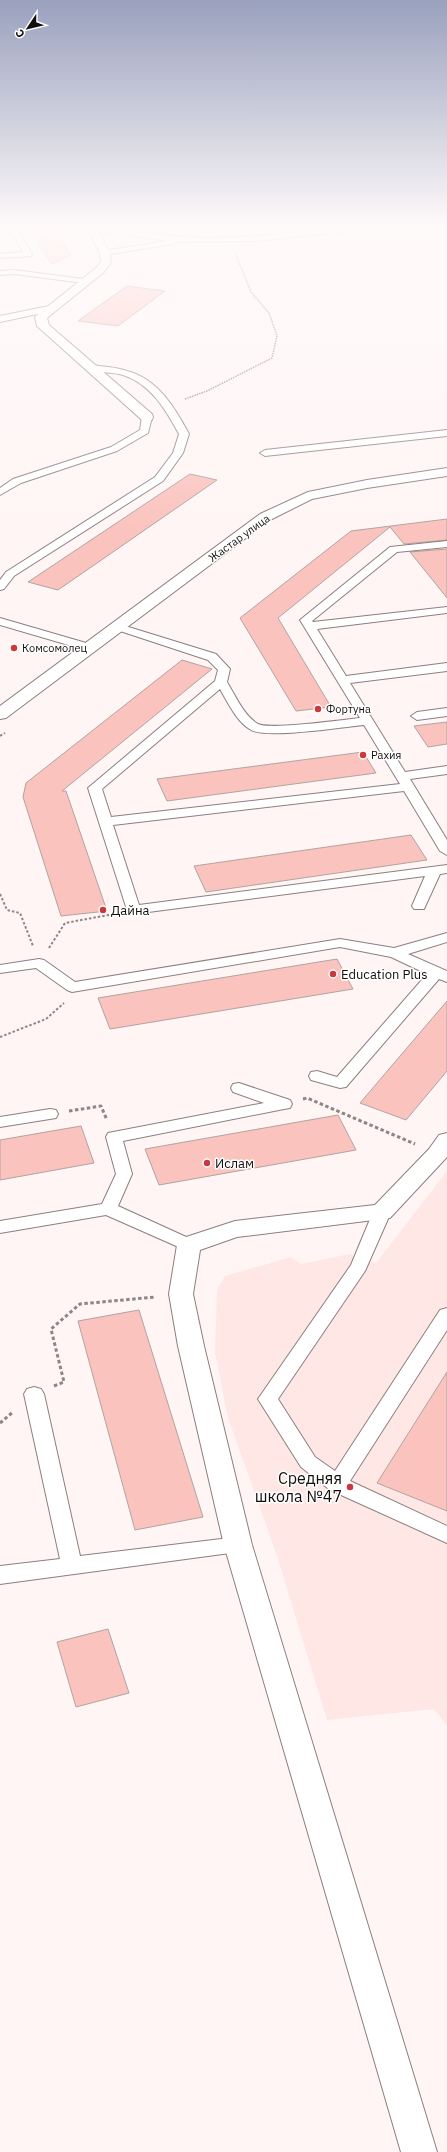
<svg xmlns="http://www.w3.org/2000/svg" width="447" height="2152" font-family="'IBM Plex Sans',sans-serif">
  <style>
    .built { fill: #ffe7e5 }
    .building { fill: #fbc3be; stroke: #b1a3a1 }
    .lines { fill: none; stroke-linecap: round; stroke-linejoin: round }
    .service-casing { stroke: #8d7f7e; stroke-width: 2 }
    .minor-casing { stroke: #8d7f7e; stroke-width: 2 }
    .path-far2 { stroke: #8e8686; stroke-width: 1.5; stroke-dasharray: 1.5 1; stroke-linecap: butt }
    .path-far1 { stroke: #8e8686; stroke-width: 2; stroke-dasharray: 2.5 2; stroke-linecap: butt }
    .path { stroke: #8e8686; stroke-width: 3; stroke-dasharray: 3.5 2.5; stroke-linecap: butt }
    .service { fill: #fff; fill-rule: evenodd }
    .minor { fill: #fff; fill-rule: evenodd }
    .poi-dot { fill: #c93a3e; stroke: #fff; stroke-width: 1.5 }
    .labels { text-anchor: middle; stroke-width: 3; stroke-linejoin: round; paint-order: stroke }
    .far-street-label { font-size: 11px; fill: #130e0e; stroke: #fff }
    .far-poi-label { font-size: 11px; fill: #130e0e; stroke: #fff; text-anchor: start }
    .poi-label { font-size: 13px; fill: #130e0e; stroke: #fff; text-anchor: start }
    .near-poi-label { font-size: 16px; fill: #130e0e; stroke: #fff; text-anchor: end }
  </style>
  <rect width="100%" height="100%" fill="#fff5f5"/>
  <path class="built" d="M 447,1171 L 447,1726 L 434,1709 L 327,1720 L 277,1556 L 228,1418 L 215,1352 L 217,1290 L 225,1276 L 291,1257 L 301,1264 L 350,1254 L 376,1263 Z"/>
  <path class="building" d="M 28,228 L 52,228 L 71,255 L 52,264 Z
    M 127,286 L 165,291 L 118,326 L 78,321 Z
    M 190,474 L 217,480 L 58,590 L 28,582 Z
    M 447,519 L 447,540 L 404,544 L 390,527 L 278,618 L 331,707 L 296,711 L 240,618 L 351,531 Z
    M 447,549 L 447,598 L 410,552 Z
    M 182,660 L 212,669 L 62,791 L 66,791 L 107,911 L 61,916 L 23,797 L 26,783 Z
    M 447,722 L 447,744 L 428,747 L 414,726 Z
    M 363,752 L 376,773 L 167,801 L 157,779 Z
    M 411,835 L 427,860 L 206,892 L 194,866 Z
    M 337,959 L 353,989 L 110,1029 L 98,998 Z
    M 447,1001 L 447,1071 L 406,1120 L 360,1103 Z
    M 338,1115 L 356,1150 L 159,1185 L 145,1149 Z
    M 81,1126 L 94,1163 L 0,1180 L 0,1140 Z
    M 139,1310 L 203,1517 L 135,1530 L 78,1321 Z
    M 447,1372 L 447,1511 L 377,1483 Z
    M 108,1629 L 129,1693 L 76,1707 L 57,1642 Z"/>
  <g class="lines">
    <g class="service-casing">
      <path id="service" d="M 9,228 L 17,228 L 32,254 L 31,256 L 0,258 L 0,254 L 23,252 Z
        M 88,228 C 129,228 169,238 210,238 C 263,238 315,228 368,228 L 364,230 L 254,241 L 177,242 L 173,244 L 105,255 L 101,253 L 102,251 L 168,241 L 92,230 Z
        M 14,270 L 84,279 L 88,281 L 84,283 L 14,274 L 0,275 L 0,271 Z
        M 49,306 L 53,309 L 52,311 L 0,322 L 0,316 Z
        M 93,365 C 104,367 116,367 127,371 C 158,379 175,408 189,434 L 183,453 L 163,481 L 14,576 L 4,589 L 0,590 L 0,580 L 6,572 L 155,477 L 173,453 L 179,434 C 166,410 151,384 123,375 C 113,372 101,373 90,370 L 89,368 Z
        M 147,414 L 152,417 L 148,433 L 117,451 L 21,483 L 0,495 L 0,488 L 13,479 L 111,447 L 140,430 L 142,417 Z
        M 447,430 L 447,436 L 265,456 L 260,453 L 265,450 Z
        M 447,541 L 447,547 L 397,552 L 312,621 L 313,622 L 447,607 L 447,613 L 317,629 L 346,676 L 447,663 L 447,671 L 350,683 L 405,772 L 447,766 L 447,774 L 410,779 L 447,840 L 447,855 L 440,851 L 404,791 L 113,825 L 139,905 L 447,865 L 447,873 L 440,874 L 424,909 L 414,909 L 412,906 L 425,876 L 133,914 L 128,913 L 88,788 L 215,681 L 218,670 L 208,660 L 114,629 L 112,627 L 114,625 L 122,625 L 216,654 L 230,669 L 227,682 C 235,695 244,716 258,724 C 270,730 342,720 360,718 L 300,620 L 390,547 ZM 220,689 C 228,703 237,722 251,730 C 266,739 343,727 364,725 L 400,784 L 111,817 L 102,789 Z
        M 0,618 L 93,645 L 95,647 L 89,651 L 0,625 Z
        M 447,708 L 447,716 L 417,720 L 411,716 L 417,712 Z
        M 447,933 L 447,942 L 408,954 L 447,971 L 447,982 L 439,979 L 346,1087 L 340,1088 L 311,1080 L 309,1076 L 311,1072 L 317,1071 L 337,1077 L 427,974 L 391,957 L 340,947 L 72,992 L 67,990 L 36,968 L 0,973 L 0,965 L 39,959 L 44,960 L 75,982 L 340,939 L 394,948 Z
        M 239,1083 L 290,1100 L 292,1104 L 290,1108 L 284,1109 L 123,1141 L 132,1174 L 118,1206 L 195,1241 L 198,1245 L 195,1249 L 189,1251 L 183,1249 L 106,1215 L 0,1233 L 0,1221 L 102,1204 L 116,1174 L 106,1137 L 108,1133 L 264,1103 L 233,1092 L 231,1088 L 233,1084 Z
        M 50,1109 L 56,1110 L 58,1114 L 56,1118 L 0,1127 L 0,1117 Z
        M 382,1206 L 388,1208 L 391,1212 L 365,1271 L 278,1399 L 315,1457 L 335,1471 L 440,1310 L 447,1308 L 447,1330 L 350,1481 L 447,1526 L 447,1543 L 330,1490 L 301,1467 L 258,1399 L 351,1265 L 373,1212 L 376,1208 Z
        M 34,1387 L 41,1389 L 44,1394 L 80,1556 L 238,1537 L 245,1539 L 248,1545 L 245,1551 L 0,1584 L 0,1566 L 60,1559 L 24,1394 L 27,1389 Z"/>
    </g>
    <g class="minor-casing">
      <path id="minor" d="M 87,228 L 97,228 L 110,253 L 111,262 L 104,272 L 47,318 L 49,325 L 152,414 L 153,417 L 152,420 L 142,420 L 37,326 L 35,317 L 37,315 L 96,268 L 101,262 L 100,253 Z
        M 447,468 L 447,476 L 367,488 L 312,499 L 270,520 L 6,718 L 0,719 L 0,706 L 260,514 L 308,492 L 367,480 Z
        M 447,1133 L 447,1157 L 390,1218 L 237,1237 L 200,1250 L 193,1294 L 204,1346 L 252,1545 L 437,2152 L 401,2152 L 224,1545 L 178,1346 L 169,1294 L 177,1245 L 180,1239 L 235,1221 L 375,1205 L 429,1149 L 439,1135 Z"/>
    </g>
    <path class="path-far2" d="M 185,399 L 207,391 L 272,358 L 277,336 L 269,313 L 251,292 L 236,255"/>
    <path class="path-far1" d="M 0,736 L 5,733
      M 0,894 L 7,910 L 20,913 L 33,946
      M 49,948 L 65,923 L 114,914
      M 0,1037 L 46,1019 L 64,1003"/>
    <path class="path" d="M 303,1099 L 307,1098 L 415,1144
      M 69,1111 L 101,1106 L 107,1120
      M 54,1386 L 64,1382 L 51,1329 L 80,1304 L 155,1297
      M 0,1423 L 13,1412"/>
    <use href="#service" class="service"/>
    <use href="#minor" class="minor"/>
  </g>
  <linearGradient id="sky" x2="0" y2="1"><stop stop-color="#9aa1be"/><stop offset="0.43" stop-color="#fffafa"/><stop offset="1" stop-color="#fffafa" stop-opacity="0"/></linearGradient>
  <rect width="447" height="529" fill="url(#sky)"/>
  <g class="poi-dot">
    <circle cx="14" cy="648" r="4"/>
    <circle cx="318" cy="709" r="4"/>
    <circle cx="363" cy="755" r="4"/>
    <circle cx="103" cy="910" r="4"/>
    <circle cx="333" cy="974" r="4"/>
    <circle cx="207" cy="1163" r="4"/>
    <circle cx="350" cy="1487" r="4"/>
  </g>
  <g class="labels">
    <g class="far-street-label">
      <text transform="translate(239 538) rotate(-36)" y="4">Жастар улица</text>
    </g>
    <g class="far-poi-label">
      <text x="22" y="652">Комсомолец</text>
      <text x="326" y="713">Фортуна</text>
      <text x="371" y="759">Рахия</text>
    </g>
    <g class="poi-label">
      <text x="111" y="915">Дайна</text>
      <text x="341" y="979">Education Plus</text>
      <text x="215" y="1168">Ислам</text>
    </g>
    <g class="near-poi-label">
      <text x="342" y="1484">Средняя<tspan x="342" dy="18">школа №47</tspan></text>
    </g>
  </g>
  <g transform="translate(28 28) rotate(235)" stroke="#ffffff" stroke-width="3" paint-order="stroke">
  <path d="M0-3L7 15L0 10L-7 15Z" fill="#130e0e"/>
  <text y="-6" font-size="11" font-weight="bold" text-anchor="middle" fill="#130e0e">С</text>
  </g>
</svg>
